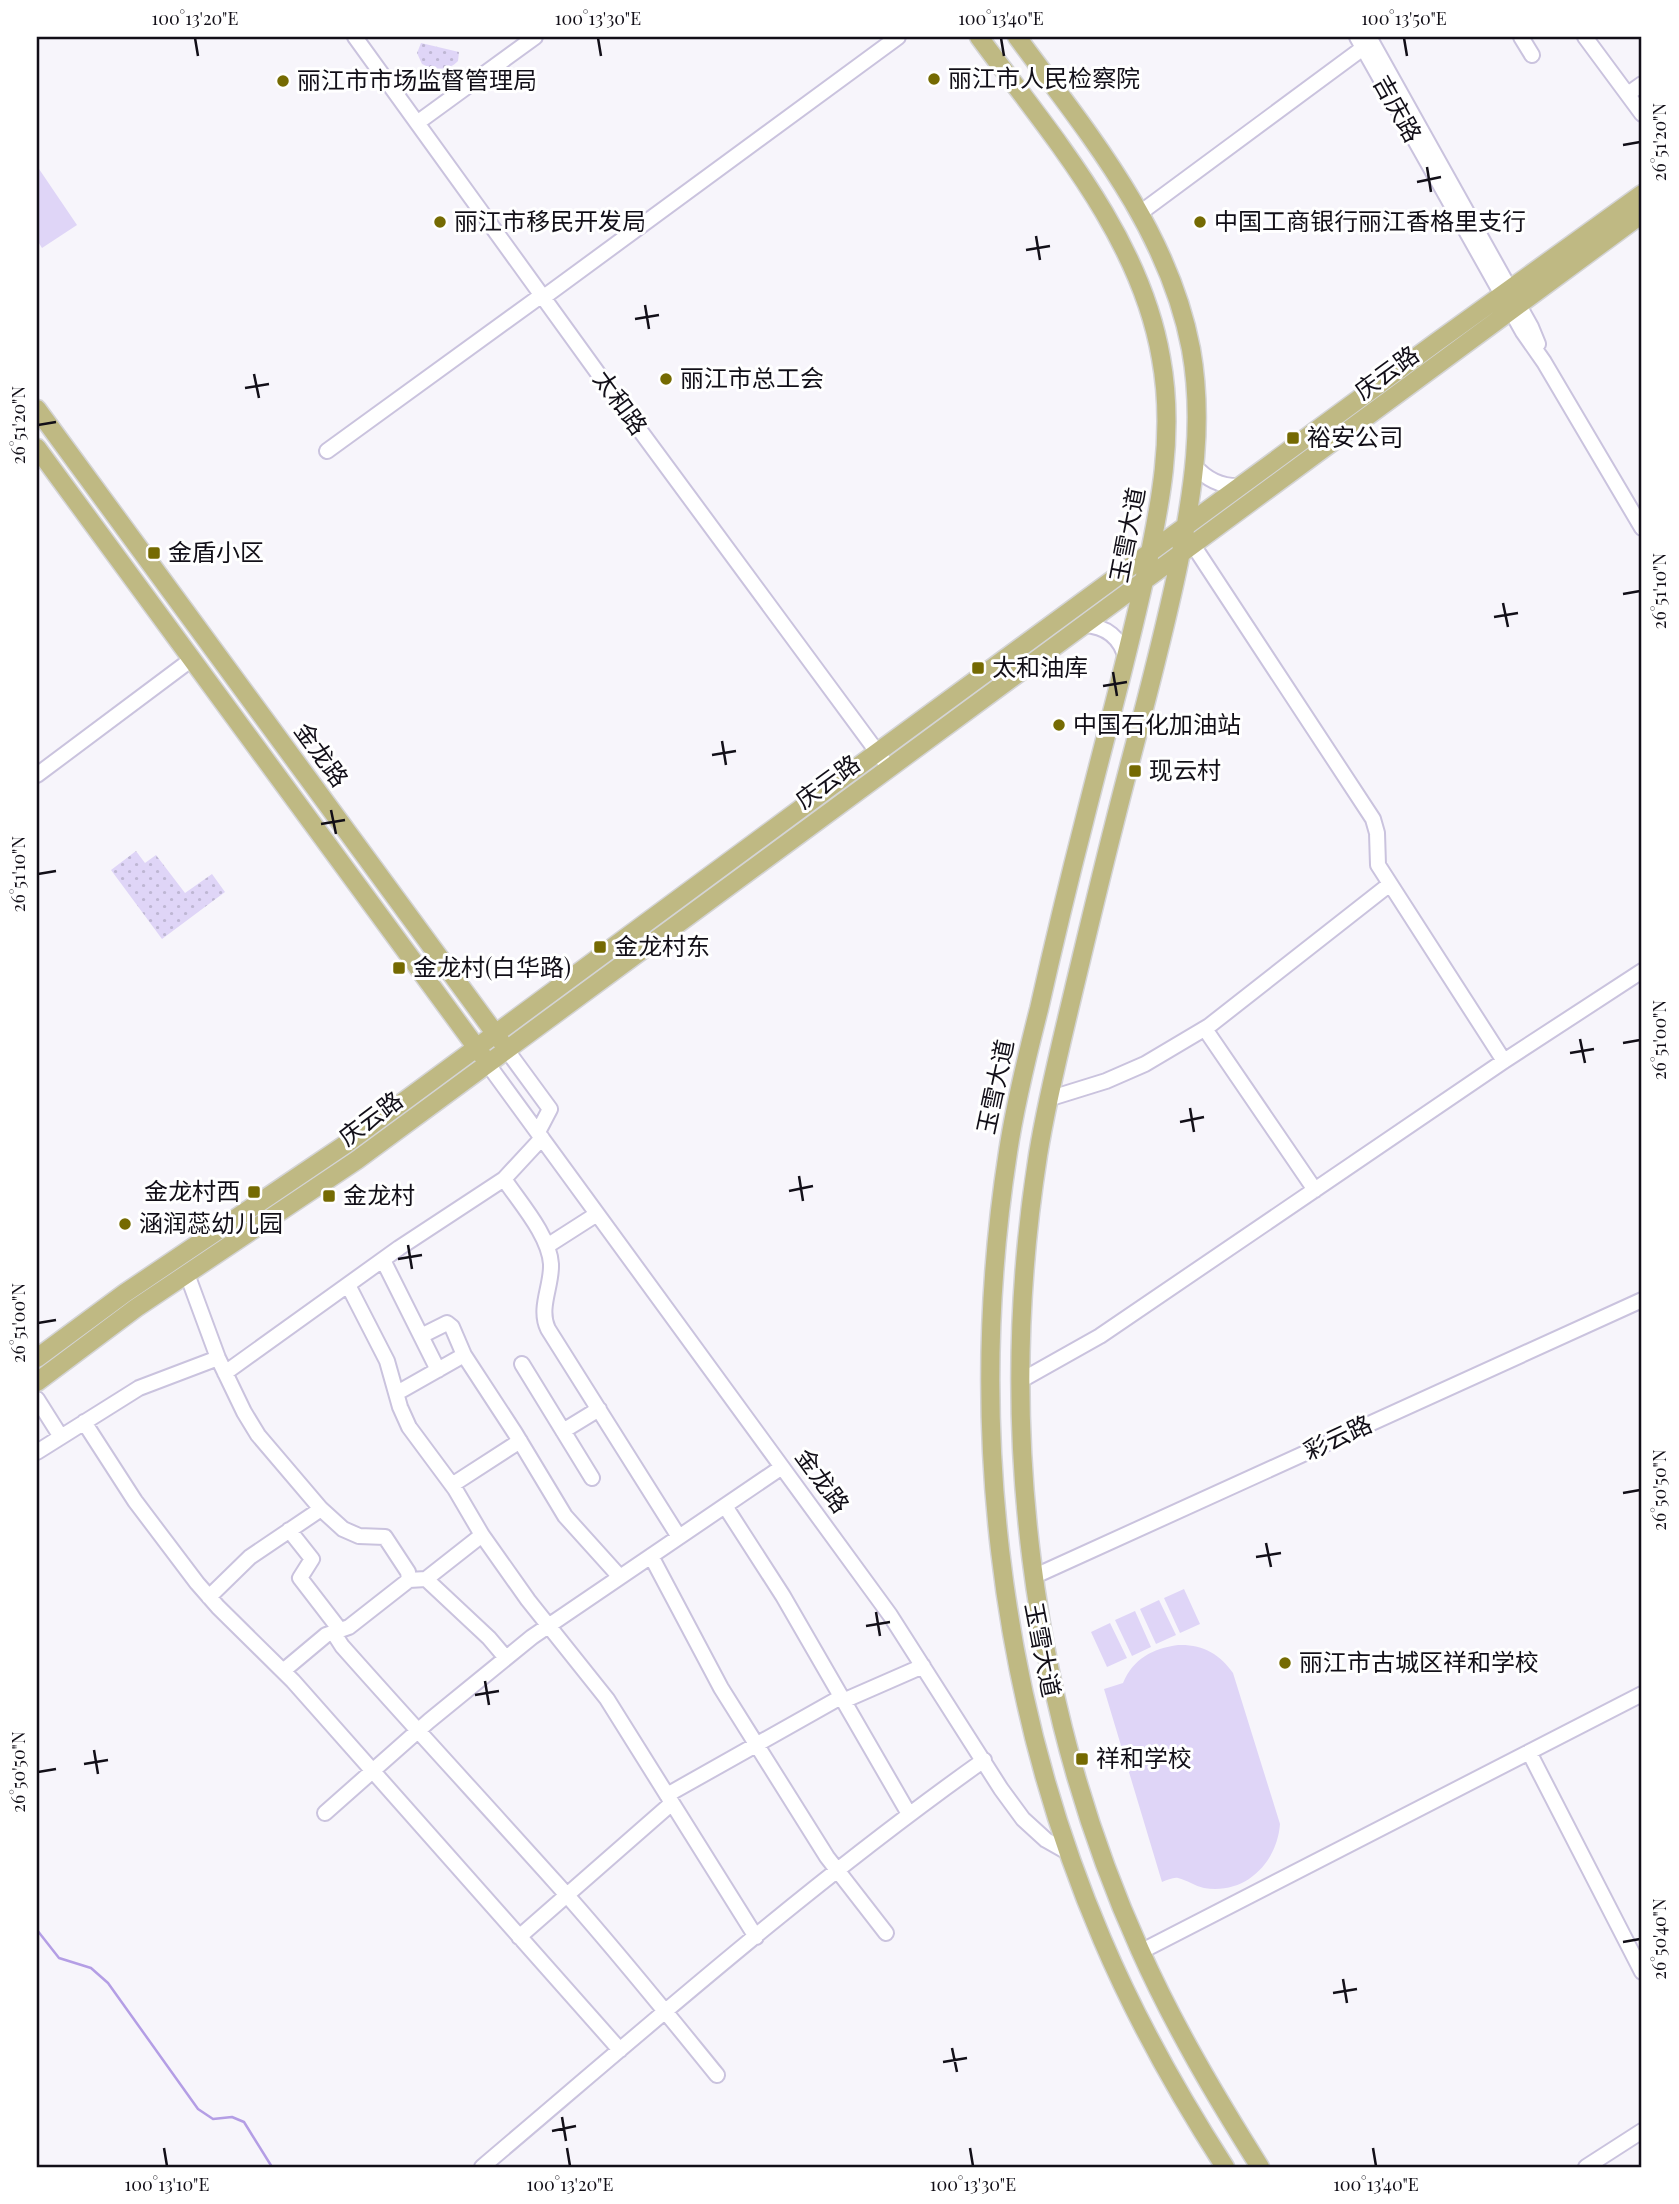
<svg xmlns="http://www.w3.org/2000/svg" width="1679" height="2204" font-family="'Playfair Display','Noto Sans SC',serif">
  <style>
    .grass { fill: url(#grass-dots) }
    .green { fill: #dfd5f7 }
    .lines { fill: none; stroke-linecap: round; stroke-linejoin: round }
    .stream { stroke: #b49ee5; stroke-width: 2.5 }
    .minor-casing { stroke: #cac3de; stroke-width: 18 }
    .major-casing { stroke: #d4d4d5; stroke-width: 21 }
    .minor { stroke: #fff; stroke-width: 14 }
    .major { stroke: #bfb983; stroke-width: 18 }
    .ticks { fill: none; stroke: #120f18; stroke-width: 2.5 }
    .poi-dot { fill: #756a02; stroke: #fff; stroke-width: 2.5 }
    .labels { text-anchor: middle; stroke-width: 6; stroke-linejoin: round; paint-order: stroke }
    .poi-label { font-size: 24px; fill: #120f18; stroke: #fff; text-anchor: start }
    .street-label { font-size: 24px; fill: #120f18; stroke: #fff }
    .neatline { fill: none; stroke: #120f18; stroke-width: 2.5 }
    .ticks-label { font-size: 18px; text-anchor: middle; fill: #120f18 }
  </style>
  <defs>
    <pattern id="grass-dots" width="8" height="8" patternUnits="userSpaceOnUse" patternTransform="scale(1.75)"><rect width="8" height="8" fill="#dfd5f7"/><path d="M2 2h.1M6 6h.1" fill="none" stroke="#beb6d3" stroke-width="1.8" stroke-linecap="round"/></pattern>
  </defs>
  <rect width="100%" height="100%" fill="#f7f5fb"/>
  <path class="grass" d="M 421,43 L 459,52 L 458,61 C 449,71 434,70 422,64 L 417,53 Z
    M 136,851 L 145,863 L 156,855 L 185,893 L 212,874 L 225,892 L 162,939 L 111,870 Z"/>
  <path class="green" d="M 37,166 L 77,225 L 42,248 L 37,240 Z
    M 1184,1589 L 1200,1624 L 1180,1633 L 1164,1598 Z
    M 1159,1600 L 1176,1635 L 1156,1644 L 1140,1609 Z
    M 1135,1611 L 1151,1647 L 1132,1656 L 1115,1620 Z
    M 1110,1623 L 1127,1658 L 1107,1667 L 1091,1632 Z
    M 1178,1645 C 1202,1644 1220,1654 1233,1673 L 1280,1824 C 1277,1863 1245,1895 1204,1888 C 1195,1886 1187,1880 1178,1878 C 1174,1877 1167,1880 1162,1882 L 1104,1689 L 1123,1683 C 1134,1658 1152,1649 1178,1645 Z"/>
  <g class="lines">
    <path class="stream" d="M 37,1930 L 59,1958 L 91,1968 L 108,1983 L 198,2109 L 213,2119 L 232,2117 L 244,2122 L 272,2167"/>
    <g class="minor-casing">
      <path id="minor" d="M 355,37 L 605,383 L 889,768
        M 1357,37 L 1523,332 L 1544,362 L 1642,528
        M 1369,37 L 1531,327 L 1538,344
        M 1521,37 L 1532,55
        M 1585,37 L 1642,114
        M 1628,94 L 1642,84
        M 417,123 L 535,37
        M 1140,213 L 1363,48
        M 544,297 L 898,37
        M 327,451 L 542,295
        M 1195,466 C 1207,480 1222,487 1241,486
        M 1193,545 L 1373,819 L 1377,833 L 1378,865 L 1504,1061
        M 1084,625 C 1106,626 1121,638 1126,659
        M 37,775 L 192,659
        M 1205,1029 L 1315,1190
        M 506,1049 L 550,1109 L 538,1132
        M 487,1063 L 890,1615 L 1001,1789 L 1023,1819 L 1046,1840 L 1069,1853
        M 1048,1099 L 1106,1081 L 1145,1064 L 1209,1026 L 1390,884
        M 504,1179 C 520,1203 549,1235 551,1264 C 552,1286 538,1308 548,1329 L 679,1537
        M 547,1246 L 597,1214
        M 383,1260 L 438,1370
        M 187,1274 L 218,1358 L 244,1412 L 258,1435 L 321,1509 L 343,1529 L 359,1536 L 385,1537 L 408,1572 L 409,1580
        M 348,1285 L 387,1361 L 400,1407 L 409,1427 L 455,1489 L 482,1535 L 528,1600 L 607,1699 L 756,1937
        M 421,1336 L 447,1323 L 452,1327 L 464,1355
        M 522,1364 L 592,1478
        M 225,1373 L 399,1248 L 504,1179 L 542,1138
        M 1020,1381 L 1100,1336 L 1504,1061 L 1642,971
        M 397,1393 L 464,1355 L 515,1433 L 565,1516 L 620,1577
        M 37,1399 L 61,1437
        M 84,1422 L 135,1501 L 197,1583 L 218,1607 L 293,1681 L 620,2050
        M 563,1431 L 599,1409
        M 37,1452 L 139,1388 L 218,1358
        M 452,1485 L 520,1441
        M 725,1506 L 783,1596 L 909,1814
        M 289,1530 L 312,1559 L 300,1578 L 340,1630
        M 651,1556 L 721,1688 L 827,1857 L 886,1933
        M 1035,1576 L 1642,1300
        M 426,1579 L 489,1638 L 506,1658
        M 209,1597 L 250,1557 L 321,1509
        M 333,1632 L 342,1646 C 413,1726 485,1804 556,1883 C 612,1945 664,2010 717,2075
        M 283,1671 L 326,1635 L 349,1627 L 409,1580 L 426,1579 L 482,1535
        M 843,1701 L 923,1666
        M 1529,1752 L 1642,1972
        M 667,1795 L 841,1697
        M 325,1813 L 429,1721 L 532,1637 L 782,1467
        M 519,1937 L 672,1803
        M 1140,1952 L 1642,1694
        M 482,2167 C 646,2028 808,1885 984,1760
        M 1586,2167 L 1642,2131"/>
    </g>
    <g class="major-casing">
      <path id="major" d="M 979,37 C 1051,135 1140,235 1161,358 C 1175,434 1160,507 1144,581 C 1126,662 1104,742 1084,822 C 1068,884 1053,947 1039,1009 C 1027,1056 1015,1104 1008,1152 C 967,1415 997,1693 1102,1939 C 1136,2019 1178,2094 1225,2167
        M 1017,37 C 1088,133 1168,228 1191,349 C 1204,422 1193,491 1179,562 C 1161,650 1136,737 1114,825 C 1100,880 1087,935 1074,989 C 1061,1044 1047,1099 1038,1155 C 996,1421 1029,1704 1140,1950 C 1174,2026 1216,2097 1260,2167
        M 37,409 L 500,1040
        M 37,448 L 482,1055
        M 37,1358 L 125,1293 L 346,1144 L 826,790 L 1438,341 L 1642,194
        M 37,1382 L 136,1308 L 357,1160 L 1642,214"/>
    </g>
    <use href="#minor" class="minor"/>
    <use href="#major" class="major"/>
  </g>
  <path class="ticks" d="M 195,38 L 198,56M 598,38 L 601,56M 1001,38 L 1004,56M 1404,38 L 1407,56M 1623,145 L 1640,142M 1427,167 L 1431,192M 1417,182 L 1441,177M 1036,236 L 1040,260M 1026,250 L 1050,246M 645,305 L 649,329M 635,319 L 659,315M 254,374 L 259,398M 245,388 L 269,384M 38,425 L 56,422M 1623,594 L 1640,591M 1503,603 L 1508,627M 1494,617 L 1518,613M 1113,672 L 1117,696M 1103,686 L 1127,682M 722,741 L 726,765M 712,755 L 736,751M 331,810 L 336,834M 321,824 L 345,820M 38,874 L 56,871M 1580,1039 L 1585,1063M 1623,1043 L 1640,1040M 1570,1053 L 1594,1049M 1190,1108 L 1194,1132M 1180,1122 L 1204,1117M 799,1176 L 803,1201M 789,1191 L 813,1186M 408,1245 L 412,1269M 398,1259 L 422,1255M 38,1323 L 56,1320M 1623,1493 L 1640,1490M 1266,1543 L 1271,1567M 1256,1557 L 1281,1553M 876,1612 L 880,1636M 866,1626 L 890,1622M 485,1681 L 489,1705M 475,1695 L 499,1691M 94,1750 L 98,1774M 84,1764 L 108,1760M 38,1772 L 56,1769M 1623,1942 L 1640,1939M 1343,1979 L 1347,2003M 1333,1993 L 1357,1989M 952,2048 L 957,2072M 943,2062 L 967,2058M 562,2117 L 566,2141M 552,2131 L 576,2126M 164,2148 L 167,2166M 567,2148 L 570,2166M 970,2148 L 973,2166M 1373,2148 L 1376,2166"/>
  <g class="poi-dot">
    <circle cx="934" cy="79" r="7"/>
    <circle cx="283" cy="81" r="7"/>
    <circle cx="440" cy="222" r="7"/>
    <circle cx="1200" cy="222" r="7"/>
    <circle cx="666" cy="379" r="7"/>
    <rect x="1286" y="431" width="14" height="14" rx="3.5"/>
    <rect x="147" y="546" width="14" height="14" rx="3.5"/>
    <rect x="971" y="661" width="14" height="14" rx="3.5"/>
    <circle cx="1059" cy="725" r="7"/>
    <rect x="1128" y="764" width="14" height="14" rx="3.5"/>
    <rect x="593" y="940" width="14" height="14" rx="3.5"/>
    <rect x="392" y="961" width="14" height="14" rx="3.5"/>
    <rect x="247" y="1185" width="14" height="14" rx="3.5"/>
    <rect x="322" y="1189" width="14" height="14" rx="3.5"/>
    <circle cx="125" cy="1224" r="7"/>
    <circle cx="1285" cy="1663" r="7"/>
    <rect x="1075" y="1752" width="14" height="14" rx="3.5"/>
  </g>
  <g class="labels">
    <g class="poi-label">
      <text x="948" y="87">丽江市人民检察院</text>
      <text x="297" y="89">丽江市市场监督管理局</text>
      <text x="454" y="230">丽江市移民开发局</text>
      <text x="1214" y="230">中国工商银行丽江香格里支行</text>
      <text x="680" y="387">丽江市总工会</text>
      <text x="1307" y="446">裕安公司</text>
      <text x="168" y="561">金盾小区</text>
      <text x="992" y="676">太和油库</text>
      <text x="1073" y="733">中国石化加油站</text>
      <text x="1149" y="779">现云村</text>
      <text x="614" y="955">金龙村东</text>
      <text x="413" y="976">金龙村(白华路)</text>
      <text x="240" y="1200" text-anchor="end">金龙村西</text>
      <text x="343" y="1204">金龙村</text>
      <text x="139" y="1232">涵润蕊幼儿园</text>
      <text x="1299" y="1671">丽江市古城区祥和学校</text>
      <text x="1096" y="1767">祥和学校</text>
    </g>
    <g class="street-label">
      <text transform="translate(1397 109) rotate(61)" y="8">吉庆路</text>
      <text transform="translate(1387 373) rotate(-36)" y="8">庆云路</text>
      <text transform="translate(620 403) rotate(54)" y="8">太和路</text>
      <text transform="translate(1128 535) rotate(-79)" y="8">玉雪大道</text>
      <text transform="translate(321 755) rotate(54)" y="8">金龙路</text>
      <text transform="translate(828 782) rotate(-36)" y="8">庆云路</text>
      <text transform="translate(996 1087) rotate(-78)" y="8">玉雪大道</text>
      <text transform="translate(371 1119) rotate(-37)" y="8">庆云路</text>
      <text transform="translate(1338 1438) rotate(-25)" y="8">彩云路</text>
      <text transform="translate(822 1481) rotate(54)" y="8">金龙路</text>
      <text transform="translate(1042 1650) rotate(79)" y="8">玉雪大道</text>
    </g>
  </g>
  <rect width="1679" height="2204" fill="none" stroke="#ffffff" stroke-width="77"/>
  <rect x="38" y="38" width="1602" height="2128" class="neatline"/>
  <g class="ticks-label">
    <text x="195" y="25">100°13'20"E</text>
    <text x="598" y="25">100°13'30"E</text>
    <text x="1001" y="25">100°13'40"E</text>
    <text x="1404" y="25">100°13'50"E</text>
    <text transform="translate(1660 142) rotate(-90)" y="6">26°51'20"N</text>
    <text transform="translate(19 425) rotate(-90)" y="6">26°51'20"N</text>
    <text transform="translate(1660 591) rotate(-90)" y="6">26°51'10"N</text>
    <text transform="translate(19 874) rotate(-90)" y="6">26°51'10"N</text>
    <text transform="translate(1660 1040) rotate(-90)" y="6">26°51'00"N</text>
    <text transform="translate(19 1323) rotate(-90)" y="6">26°51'00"N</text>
    <text transform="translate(1660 1490) rotate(-90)" y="6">26°50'50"N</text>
    <text transform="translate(19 1772) rotate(-90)" y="6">26°50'50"N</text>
    <text transform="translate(1660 1939) rotate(-90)" y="6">26°50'40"N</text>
    <text x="167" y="2191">100°13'10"E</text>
    <text x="570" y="2191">100°13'20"E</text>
    <text x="973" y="2191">100°13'30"E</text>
    <text x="1376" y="2191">100°13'40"E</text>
  </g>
</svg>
